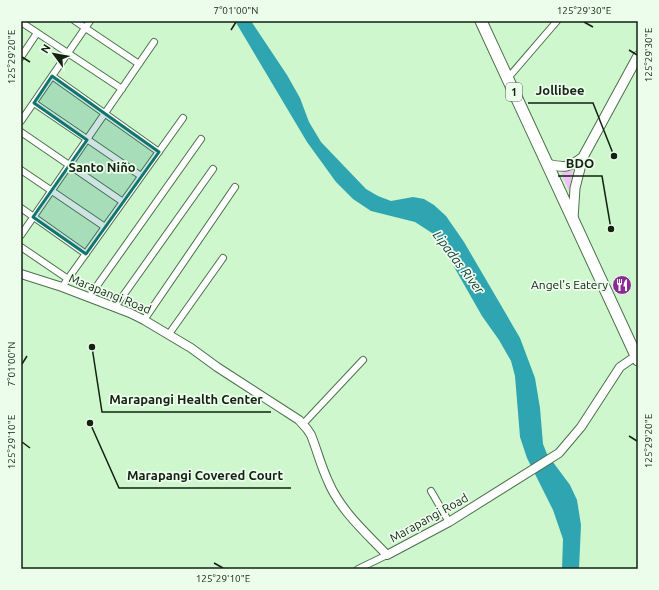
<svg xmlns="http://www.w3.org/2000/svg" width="659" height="590" font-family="Ubuntu,sans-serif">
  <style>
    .green { fill: #f2bef6 }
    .water { fill: #2ea5b0 }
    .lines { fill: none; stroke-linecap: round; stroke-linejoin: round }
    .minor-casing { stroke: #4c704b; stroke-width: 8 }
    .tertiary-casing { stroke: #4c704b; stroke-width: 10 }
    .secondary-casing { stroke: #4c704b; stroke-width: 11 }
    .trunk-casing { stroke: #4c704b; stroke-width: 13 }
    .minor { stroke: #fff; stroke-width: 6 }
    .tertiary { stroke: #fff; stroke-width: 8 }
    .secondary { stroke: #fff; stroke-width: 9 }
    .trunk { stroke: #fff; stroke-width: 11 }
    .marked { fill: #0f766e; fill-opacity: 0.2; stroke: #0f766e; stroke-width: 3; stroke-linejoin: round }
    .ticks { fill: none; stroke: #132213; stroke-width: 1.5 }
    .labels { text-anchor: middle; stroke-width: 3.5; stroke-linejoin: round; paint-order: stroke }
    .shield { fill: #edfdec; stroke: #546454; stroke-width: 1 }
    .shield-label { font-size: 11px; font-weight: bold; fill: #132213 }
    .poi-label { font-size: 12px; fill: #132213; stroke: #edfdec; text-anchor: end }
    .street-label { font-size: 12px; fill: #132213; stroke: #edfdec }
    .neighbourhood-label { font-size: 13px; font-weight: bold; fill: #132213; stroke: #edfdec }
    .water-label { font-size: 13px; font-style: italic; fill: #14373a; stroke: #edfdec }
    .leader { fill: none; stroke: #132213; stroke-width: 1.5 }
    .callout-dot { fill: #132213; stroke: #edfdec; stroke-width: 1.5 }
    .callout-label { font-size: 13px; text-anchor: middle; font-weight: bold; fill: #132213; stroke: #edfdec; stroke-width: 3.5; stroke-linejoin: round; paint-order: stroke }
    .neatline { fill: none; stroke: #132213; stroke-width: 1.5 }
    .ticks-label { font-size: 10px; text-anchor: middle; fill: #132213 }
  </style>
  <rect width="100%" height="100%" fill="#cff7cd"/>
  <path class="green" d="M 573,170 L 569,191 L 561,173 Z"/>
  <path class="water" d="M 235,21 L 251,21 L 287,75 L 300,98 L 309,122 L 321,142 L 366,189 L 378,196 L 391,201 L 413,197 L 424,199 L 434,205 L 446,216 L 464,242 L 520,338 L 535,378 L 540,408 L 543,444 L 547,454 L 570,485 L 577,500 L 581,525 L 579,569 L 562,569 L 563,539 L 553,510 L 527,458 L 520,437 L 515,376 L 511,361 L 499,340 L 482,316 L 441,244 L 432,233 L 415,222 L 371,211 L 353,199 L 336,182 L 307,142 Z"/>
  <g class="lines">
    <g class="minor-casing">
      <path id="minor" d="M 75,21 L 139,64
        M 21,22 L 122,89
        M 21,57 L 37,33
        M 52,76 L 159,152
        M 508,78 L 557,21
        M 34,103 L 141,176
        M 21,121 L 90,21
        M 21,132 L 123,202
        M 21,170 L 105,227
        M 21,208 L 86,254
        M 21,235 L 154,42
        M 21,247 L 68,279
        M 62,287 L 183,118
        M 89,297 L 201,139
        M 115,307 L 213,169
        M 144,320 L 235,187
        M 169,334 L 223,258
        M 303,424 L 363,360
        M 431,491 L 449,522
        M 358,569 L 387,555"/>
    </g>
    <g class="tertiary-casing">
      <path id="tertiary" d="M 21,274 L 62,287 L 130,313 L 144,320 L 191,348 L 217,367 L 299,420 L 307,429 L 311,435 C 317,450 321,466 328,481 C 340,510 365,532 387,555 L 449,522 L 559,453 L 581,427 L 620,367 L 636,356"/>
    </g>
    <g class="secondary-casing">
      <path id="secondary" d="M 547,164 C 564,168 569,168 583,157
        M 573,219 L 575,188 L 583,157 L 638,56"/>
    </g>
    <g class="trunk-casing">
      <path id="trunk" d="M 481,21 L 638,360"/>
    </g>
    <use href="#minor" class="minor"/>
    <use href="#tertiary" class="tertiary"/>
    <use href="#secondary" class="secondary"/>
    <use href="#trunk" class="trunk"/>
  </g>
  <path class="marked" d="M 52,76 L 159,152 L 86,254 L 33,217 L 87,140 L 34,103 Z"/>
  <path class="ticks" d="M 584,22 L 593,27M 231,30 L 236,22M 629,50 L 637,55M 22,57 L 30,62M 22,364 L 27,356M 629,436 L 637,441M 22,442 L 30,448M 214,563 L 223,568"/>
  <defs>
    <g id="restaurant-disc" transform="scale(1)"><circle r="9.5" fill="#8b2c95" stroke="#edfdec"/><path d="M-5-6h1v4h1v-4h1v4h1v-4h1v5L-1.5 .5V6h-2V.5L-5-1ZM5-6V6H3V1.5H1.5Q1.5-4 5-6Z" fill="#fff"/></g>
  </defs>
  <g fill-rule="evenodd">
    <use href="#restaurant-disc" x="622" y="285"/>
  </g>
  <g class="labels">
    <rect class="shield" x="506" y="83" width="16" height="18" rx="3"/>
    <g class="shield-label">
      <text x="514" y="96">1</text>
    </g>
    <g class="poi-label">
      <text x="608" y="289">Angel's Eatery</text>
    </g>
    <g class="street-label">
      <text transform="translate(110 294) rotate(22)" y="4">Marapangi Road</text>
      <text transform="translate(429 518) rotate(-29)" y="4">Marapangi Road</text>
    </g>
    <g class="neighbourhood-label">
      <text x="102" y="172">Santo Niño</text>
    </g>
    <g class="water-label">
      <text transform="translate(459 262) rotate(53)" y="5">Lipadas River</text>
    </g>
  </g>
  <path class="leader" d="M614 156L593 103H528M611 229L602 176H558M92 347L102 412H271M90 423L119 488H291"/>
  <g class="callout-dot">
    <circle cx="614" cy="156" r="4"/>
    <circle cx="611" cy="229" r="4"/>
    <circle cx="92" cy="347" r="4"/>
    <circle cx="90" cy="423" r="4"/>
  </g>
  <g class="callout-label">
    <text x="560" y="95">Jollibee</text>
    <text x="580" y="168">BDO</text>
    <text x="186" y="404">Marapangi Health Center</text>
    <text x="205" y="480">Marapangi Covered Court</text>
  </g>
  <rect width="659" height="590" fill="none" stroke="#edfdec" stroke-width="44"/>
  <g transform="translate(54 54) rotate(302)" stroke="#edfdec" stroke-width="3" paint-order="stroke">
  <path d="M0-3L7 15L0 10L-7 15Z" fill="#132213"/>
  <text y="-6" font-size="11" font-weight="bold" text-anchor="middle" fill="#132213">N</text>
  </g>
  <rect x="22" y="22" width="615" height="546" class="neatline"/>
  <g class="ticks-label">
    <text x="236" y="14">7°01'00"N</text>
    <text x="584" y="14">125°29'30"E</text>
    <text transform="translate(648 55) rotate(-90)" y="4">125°29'30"E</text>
    <text transform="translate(11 57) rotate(-90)" y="4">125°29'20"E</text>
    <text transform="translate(11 364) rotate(-90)" y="4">7°01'00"N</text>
    <text transform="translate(648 441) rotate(-90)" y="4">125°29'20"E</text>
    <text transform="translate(11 442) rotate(-90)" y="4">125°29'10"E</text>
    <text x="223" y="582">125°29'10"E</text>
  </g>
</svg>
